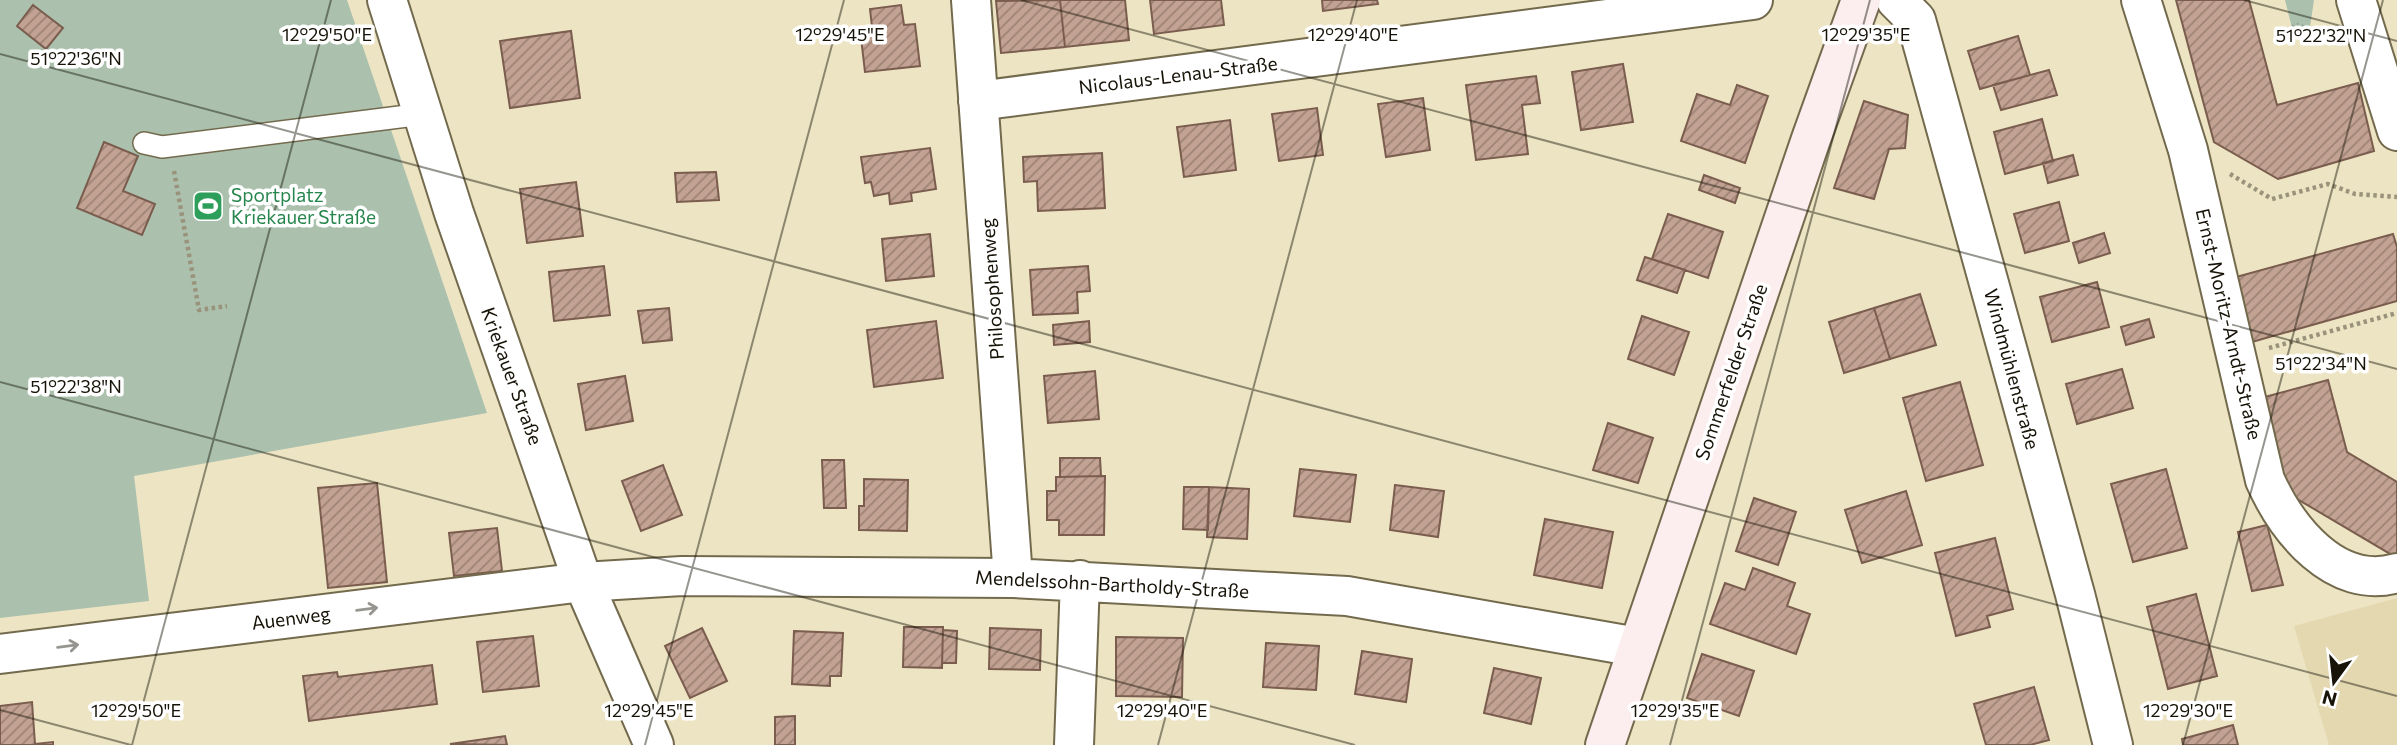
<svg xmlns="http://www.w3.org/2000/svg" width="2397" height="745" font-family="Commissioner,sans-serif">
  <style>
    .built { fill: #e4d8b1 }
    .park { fill: url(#park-tufts) }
    .pitch { fill: #abc1ae }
    .building { fill: url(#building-hatch); stroke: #7a5d4e; stroke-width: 2 }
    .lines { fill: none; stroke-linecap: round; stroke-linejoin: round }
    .service-casing { stroke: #736a4d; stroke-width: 24 }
    .minor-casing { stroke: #736a4d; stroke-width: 42 }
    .tertiary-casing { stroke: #736a4d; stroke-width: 42 }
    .secondary-casing { stroke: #736a4d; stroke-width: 42 }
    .path { stroke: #9a937b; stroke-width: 4.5; stroke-dasharray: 3.5 3.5; stroke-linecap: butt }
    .service { stroke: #fff; stroke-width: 21 }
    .minor { stroke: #fff; stroke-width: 38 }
    .tertiary { stroke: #fff; stroke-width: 38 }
    .secondary { stroke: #fcedee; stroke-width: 38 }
    .oneway { stroke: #979590 }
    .ticks { fill: none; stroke: #171308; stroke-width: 2; stroke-opacity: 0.45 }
    .labels { text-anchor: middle; stroke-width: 7; stroke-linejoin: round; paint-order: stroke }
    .street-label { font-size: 19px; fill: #171308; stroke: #fff }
    .leisure-label { font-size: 19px; fill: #27864d; stroke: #fff; text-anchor: start }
    .ticks-label { font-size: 18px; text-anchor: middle; fill: #171308; stroke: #fff; stroke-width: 7; stroke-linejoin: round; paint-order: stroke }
  </style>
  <defs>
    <pattern id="park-tufts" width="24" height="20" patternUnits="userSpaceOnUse" patternTransform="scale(1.75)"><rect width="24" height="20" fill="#abc1ae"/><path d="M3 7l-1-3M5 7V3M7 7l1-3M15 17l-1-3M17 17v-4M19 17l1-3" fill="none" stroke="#92a594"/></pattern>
    <pattern id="building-hatch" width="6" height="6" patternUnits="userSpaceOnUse" patternTransform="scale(1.75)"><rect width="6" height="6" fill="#c2a292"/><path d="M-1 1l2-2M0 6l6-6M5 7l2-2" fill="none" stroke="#9d8375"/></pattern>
  </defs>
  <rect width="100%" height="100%" fill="#ede4c3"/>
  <path class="built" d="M 2397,598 L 2397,745 L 2329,745 L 2294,626 Z"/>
  <path class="park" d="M 2285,0 L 2314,0 L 2310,27 L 2301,34 L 2292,28 Z"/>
  <path class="pitch" d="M 0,0 L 347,0 L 487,413 L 134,476 L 149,601 L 0,618 Z"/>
  <path class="building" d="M 1060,0 L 1125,0 L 1129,40 L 1065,47 Z
    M 1060,0 L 1065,47 L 1001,53 L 996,1 Z
    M 1150,0 L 1221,0 L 1224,25 L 1154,34 Z
    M 1322,0 L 1377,0 L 1378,4 L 1323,11 Z
    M 2176,0 L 2249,0 L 2277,105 L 2358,83 L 2374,151 L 2278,179 L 2214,142 Z
    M 33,5 L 63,28 L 46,49 L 17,26 Z
    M 901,5 L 904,25 L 915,24 L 920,66 L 865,72 L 860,29 L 872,27 L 870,9 Z
    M 571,31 L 580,98 L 510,108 L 500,41 Z
    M 2018,36 L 2030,75 L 1980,89 L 1968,51 Z
    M 1623,64 L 1633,122 L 1581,130 L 1572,72 Z
    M 2049,70 L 2057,95 L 2001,110 L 1993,85 Z
    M 1536,76 L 1540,103 L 1522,105 L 1528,154 L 1476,160 L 1466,85 Z
    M 1737,85 L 1768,96 L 1745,163 L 1681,141 L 1697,94 L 1730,105 Z
    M 1423,98 L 1430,150 L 1386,157 L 1378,104 Z
    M 1864,101 L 1908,115 L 1905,148 L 1889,149 L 1874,199 L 1834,188 Z
    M 1317,108 L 1323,155 L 1279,161 L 1272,114 Z
    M 2042,119 L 2053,161 L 2005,174 L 1994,132 Z
    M 1230,120 L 1236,170 L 1184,177 L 1177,127 Z
    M 104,142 L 138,156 L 123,191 L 155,204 L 142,235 L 77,208 Z
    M 930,148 L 936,189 L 911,193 L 912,201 L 890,204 L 889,193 L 874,196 L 871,182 L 865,183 L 861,157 Z
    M 1102,153 L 1105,208 L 1038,211 L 1037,181 L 1024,182 L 1023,157 Z
    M 2073,155 L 2078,175 L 2048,183 L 2043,163 Z
    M 716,172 L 719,200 L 677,202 L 675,173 Z
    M 1704,175 L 1740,188 L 1735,203 L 1699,190 Z
    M 576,182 L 583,236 L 527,243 L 520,189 Z
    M 2059,202 L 2069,241 L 2025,253 L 2014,214 Z
    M 1668,214 L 1723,232 L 1708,278 L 1652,259 Z
    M 2104,233 L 2110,253 L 2079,263 L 2073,243 Z
    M 930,234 L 934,276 L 886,281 L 882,239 Z
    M 2393,234 L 2397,247 L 2397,301 L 2245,344 L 2229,279 Z
    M 1645,257 L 1685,270 L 1677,293 L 1637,280 Z
    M 604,266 L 610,315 L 554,321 L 549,272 Z
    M 1088,266 L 1090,291 L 1077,292 L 1078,313 L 1033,315 L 1030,270 Z
    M 2097,282 L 2109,327 L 2052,342 L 2040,297 Z
    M 1920,294 L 1936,345 L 1890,359 L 1874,308 Z
    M 669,308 L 672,340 L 643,343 L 638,311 Z
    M 1874,308 L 1890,359 L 1844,373 L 1829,322 Z
    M 1642,316 L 1689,332 L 1674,375 L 1628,359 Z
    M 2149,319 L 2154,337 L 2126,345 L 2121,327 Z
    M 936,321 L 943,378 L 874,387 L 867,330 Z
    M 1089,321 L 1090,342 L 1054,345 L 1053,325 Z
    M 2122,369 L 2133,408 L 2077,424 L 2066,384 Z
    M 1095,371 L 1099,419 L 1048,423 L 1044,376 Z
    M 625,376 L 633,421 L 586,430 L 578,384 Z
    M 2328,380 L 2347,452 L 2397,482 L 2397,558 L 2287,493 L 2261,398 Z
    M 1960,382 L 1983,465 L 1926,481 L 1903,398 Z
    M 1608,423 L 1653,438 L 1638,483 L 1593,470 Z
    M 1060,458 L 1100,458 L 1101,476 L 1060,477 Z
    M 822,460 L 844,460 L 846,508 L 824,508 Z
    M 663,465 L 682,515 L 641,531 L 622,481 Z
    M 1300,469 L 1356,475 L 1350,522 L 1294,516 Z
    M 2166,469 L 2187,548 L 2133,562 L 2111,484 Z
    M 1105,476 L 1104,535 L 1059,535 L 1059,520 L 1047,520 L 1047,491 L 1056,491 L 1056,477 Z
    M 864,479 L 908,480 L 907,531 L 859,530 L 859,506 L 864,506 Z
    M 377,483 L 387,582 L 328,588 L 318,488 Z
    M 1395,485 L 1444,491 L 1438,537 L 1390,530 Z
    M 1184,487 L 1209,487 L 1208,530 L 1183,529 Z
    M 1209,487 L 1249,489 L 1247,539 L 1207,537 Z
    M 1906,491 L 1922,545 L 1862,563 L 1845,510 Z
    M 1754,498 L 1796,512 L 1778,565 L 1736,551 Z
    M 1545,519 L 1613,532 L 1602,588 L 1534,575 Z
    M 2267,525 L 2283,585 L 2252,591 L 2238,532 Z
    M 497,528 L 502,571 L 454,576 L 449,533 Z
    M 1995,538 L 2013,609 L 1987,616 L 1990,627 L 1956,636 L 1935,553 Z
    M 1753,568 L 1795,583 L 1787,606 L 1810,614 L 1796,654 L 1710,624 L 1725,583 L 1745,590 Z
    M 2196,594 L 2217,676 L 2168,689 L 2147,607 Z
    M 904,627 L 943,627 L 942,668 L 903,667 Z
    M 702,628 L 727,681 L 690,698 L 665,646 Z
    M 990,628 L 1041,630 L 1040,670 L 989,669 Z
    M 943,630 L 957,631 L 956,663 L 942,663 Z
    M 794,631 L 843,633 L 841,676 L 830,676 L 830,686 L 792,684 Z
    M 533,636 L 539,686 L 483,692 L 477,642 Z
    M 1116,637 L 1183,638 L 1182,697 L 1116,696 Z
    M 1266,643 L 1319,646 L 1316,690 L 1263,687 Z
    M 1362,651 L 1412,659 L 1406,702 L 1355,694 Z
    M 1702,654 L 1754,671 L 1739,716 L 1687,698 Z
    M 432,665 L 437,704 L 309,721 L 303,676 L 337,672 L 338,677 Z
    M 1494,668 L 1541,678 L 1531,724 L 1484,713 Z
    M 2034,687 L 2049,740 L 2030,745 L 1986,745 L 1974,704 Z
    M 32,702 L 35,744 L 53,742 L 53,745 L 0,745 L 0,706 Z
    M 795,716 L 795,745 L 775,745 L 775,717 Z
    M 2233,725 L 2238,745 L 2183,745 L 2182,739 Z
    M 505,736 L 507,745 L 450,744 Z"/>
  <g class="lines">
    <g class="service-casing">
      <path id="service" d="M 144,143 L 162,147 L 423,114"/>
    </g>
    <g class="minor-casing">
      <path id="minor" d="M 971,0 L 1013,578
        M 1896,0 L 1916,20 L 2075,594 L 2113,745
        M 2141,0 L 2188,150 L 2265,480 C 2287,529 2335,591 2397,573
        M 2356,0 L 2397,131
        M 978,101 L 1753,0
        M 0,654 L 583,582 L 682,576 L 1013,578 L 1347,596 L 1637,647
        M 1074,745 L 1080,580"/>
    </g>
    <g class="tertiary-casing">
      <path id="tertiary" d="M 387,0 L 454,213 L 583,582 L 654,745"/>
    </g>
    <g class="secondary-casing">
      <path id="secondary" d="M 1605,745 L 1811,139 L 1861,0"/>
    </g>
    <path class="path" d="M 174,171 L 199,310 L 227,306
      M 2230,174 L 2272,199 L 2328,184 L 2355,194 L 2397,197
      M 2269,348 L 2397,313"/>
    <use href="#service" class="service"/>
    <use href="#minor" class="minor"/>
    <use href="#tertiary" class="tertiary"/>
    <use href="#secondary" class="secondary"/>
  </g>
  <defs><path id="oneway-shaft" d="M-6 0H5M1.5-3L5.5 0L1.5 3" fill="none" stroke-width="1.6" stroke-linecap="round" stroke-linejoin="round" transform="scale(1.75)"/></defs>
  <g class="oneway">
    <use href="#oneway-shaft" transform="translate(367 609) rotate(-7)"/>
    <use href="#oneway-shaft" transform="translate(68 646) rotate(-7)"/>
  </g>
  <path class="ticks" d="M 1021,0 L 2397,369M 2244,0 L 2397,41M 0,54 L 2397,696M 0,382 L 1355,745M 0,710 L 131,745M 132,745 L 331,0M 645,745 L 844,0M 1158,745 L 1357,0M 1670,745 L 1870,0M 2183,745 L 2383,0"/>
  <defs>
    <g id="stadium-square" transform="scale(1.575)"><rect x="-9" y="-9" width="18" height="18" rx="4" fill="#2e9e5b" stroke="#fff"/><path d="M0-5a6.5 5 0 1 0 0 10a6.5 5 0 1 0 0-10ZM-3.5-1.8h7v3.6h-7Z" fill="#fff"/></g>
  </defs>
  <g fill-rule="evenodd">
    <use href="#stadium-square" x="208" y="206"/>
  </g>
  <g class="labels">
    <g class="street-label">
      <text transform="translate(1178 75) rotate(-7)" y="7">Nicolaus-Lenau-Straße</text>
      <text transform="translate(992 289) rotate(-94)" y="7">Philosophenweg</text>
      <text transform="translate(2229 324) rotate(77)" y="7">Ernst-Moritz-Arndt-Straße</text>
      <text transform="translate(2012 369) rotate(75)" y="7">Windmühlenstraße</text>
      <text transform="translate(1731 372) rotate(-71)" y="7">Sommerfelder Straße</text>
      <text transform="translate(512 376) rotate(70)" y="7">Kriekauer Straße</text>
      <text transform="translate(1112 584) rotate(3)" y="7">Mendelssohn-Bartholdy-Straße</text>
      <text transform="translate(291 618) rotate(-7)" y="7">Auenweg</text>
    </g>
    <g class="leisure-label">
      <text x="231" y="202">Sportplatz<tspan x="231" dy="22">Kriekauer Straße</tspan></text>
    </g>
  </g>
  <g class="ticks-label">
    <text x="327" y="41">12°29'50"E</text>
    <text x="840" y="41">12°29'45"E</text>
    <text x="1353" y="41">12°29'40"E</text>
    <text x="1866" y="41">12°29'35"E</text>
    <text x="2321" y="42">51°22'32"N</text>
    <text x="76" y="65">51°22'36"N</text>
    <text x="2321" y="370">51°22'34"N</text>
    <text x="76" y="393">51°22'38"N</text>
    <text x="136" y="717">12°29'50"E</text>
    <text x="649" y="717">12°29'45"E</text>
    <text x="1162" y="717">12°29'40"E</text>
    <text x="1675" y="717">12°29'35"E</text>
    <text x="2188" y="717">12°29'30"E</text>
  </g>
  <g transform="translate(2334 682) rotate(195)" stroke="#ffffff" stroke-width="5" paint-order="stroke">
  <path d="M0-5L12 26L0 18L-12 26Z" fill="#171308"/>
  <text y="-10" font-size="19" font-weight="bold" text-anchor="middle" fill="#171308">N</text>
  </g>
</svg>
